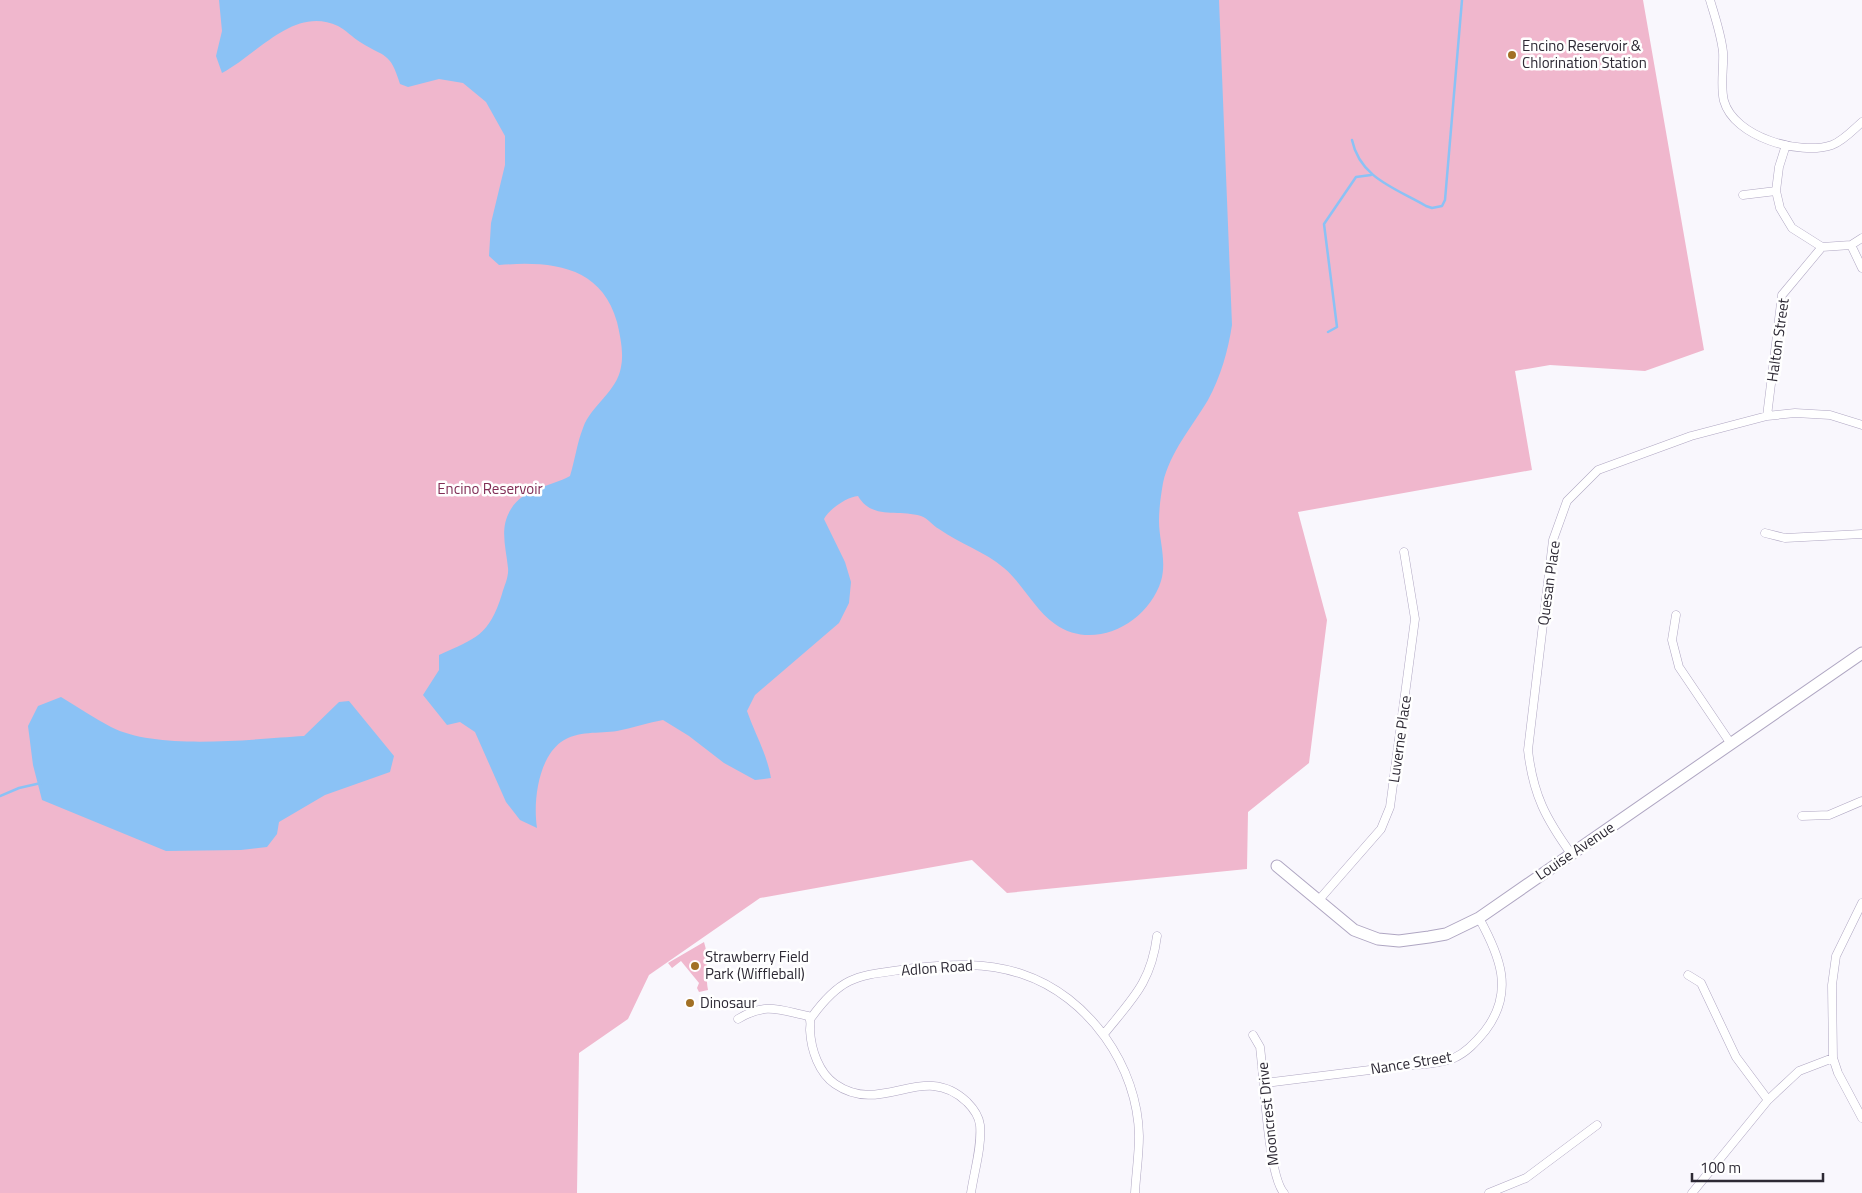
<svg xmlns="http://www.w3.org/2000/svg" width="1862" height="1193" font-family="'Titillium Web',sans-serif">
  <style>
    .green { fill: #f0b7cd }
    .water { fill: #8bc2f5 }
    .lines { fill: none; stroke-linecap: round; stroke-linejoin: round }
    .stream { stroke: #8bc2f5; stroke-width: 2.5 }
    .street-casing { stroke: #afa6c2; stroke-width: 9 }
    .secondary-casing { stroke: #afa6c2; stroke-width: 13 }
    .street { stroke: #fff; stroke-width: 8 }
    .secondary { stroke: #fff; stroke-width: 11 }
    .poi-dot { fill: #a27025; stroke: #fff; stroke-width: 2 }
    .labels { text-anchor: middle; stroke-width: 5; stroke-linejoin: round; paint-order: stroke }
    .poi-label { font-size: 15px; fill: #2d2934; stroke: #fff; text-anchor: start }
    .street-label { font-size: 15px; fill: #2d2934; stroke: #fff }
    .park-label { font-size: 15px; fill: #812e56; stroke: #fff }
  </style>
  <rect width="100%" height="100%" fill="#f9f7fd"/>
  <path class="green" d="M 0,0 L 1643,0 L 1704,350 L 1645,371 L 1550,365 L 1515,371 L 1532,470 L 1298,512 L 1327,620 L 1309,763 L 1248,812 L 1247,869 L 1007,893 L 972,860 L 760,898 L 649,975 L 628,1019 L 579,1053 L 577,1193 L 0,1193 Z
    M 704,942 C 709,956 705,976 708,990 L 699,992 L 697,988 L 699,983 L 681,961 L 672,968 L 668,963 Z"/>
  <path class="water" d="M 219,0 L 1219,0 L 1232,325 C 1228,351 1221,376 1208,400 C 1192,427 1170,452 1163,483 C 1161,495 1159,508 1159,521 C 1159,540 1167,561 1161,581 C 1148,623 1094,652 1055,624 C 1034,609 1023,584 1004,568 C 984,551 960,544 939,529 C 932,525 929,519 921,516 C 897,509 872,520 858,496 C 847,497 829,509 824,519 L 845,562 L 851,582 L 849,603 L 839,623 L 755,695 L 747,711 C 755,734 767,754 771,778 L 755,780 L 724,763 L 689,736 L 663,720 C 647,723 632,728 617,731 C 599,734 578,730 561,742 C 538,759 533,802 537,828 L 520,820 L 506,802 L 475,732 L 460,722 L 447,725 L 423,695 L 439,670 L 439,655 C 476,638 489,636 502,594 C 504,586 509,577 508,568 C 506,547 499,528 511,509 C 524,488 550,487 570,476 C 575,460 577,443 583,428 C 591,405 617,392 621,367 C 624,353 620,335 617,322 C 601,265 550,261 499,265 L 489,256 L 491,223 L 505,165 L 505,136 L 486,102 L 463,83 L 439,79 L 408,87 L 400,84 C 390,51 385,58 360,42 C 352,37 346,30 338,26 C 294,5 257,55 222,73 L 216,56 L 222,31 Z
    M 61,697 C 78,707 94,718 111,727 C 158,751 251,739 304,736 L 339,702 L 349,701 L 394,756 L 390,772 L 325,795 L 279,822 L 277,834 L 267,847 L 241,850 L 166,851 L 42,800 L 33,765 L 28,726 L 38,706 Z"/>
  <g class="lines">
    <path class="stream" d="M 1352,140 C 1360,178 1395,188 1426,206 L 1432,208 L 1442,206 L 1445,200 L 1462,0
      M 1328,332 L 1337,327 L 1324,224 L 1356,177 L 1371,175
      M 0,796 L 19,788 L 41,783"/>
    <g class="street-casing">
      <path id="street" d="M 1710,0 C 1715,17 1721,34 1723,52 C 1724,68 1720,86 1724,101 C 1734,137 1800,156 1832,145 C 1843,141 1853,130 1862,122
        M 1786,145 L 1779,167 L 1776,191 L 1780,208 L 1792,228 L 1822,247 L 1851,245 L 1862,238
        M 1743,195 L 1776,191
        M 1851,245 L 1862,268
        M 1767,416 L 1782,295 L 1822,247
        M 1765,533 L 1785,538 L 1862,534
        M 1676,615 L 1672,640 L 1679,667 L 1731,744
        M 1802,816 L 1829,815 L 1862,801
        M 1572,855 C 1546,819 1533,795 1528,750 L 1553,540 L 1567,501 L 1598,470 L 1691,436 L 1767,416 L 1795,413 L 1830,415 L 1862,425
        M 1318,901 L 1381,829 L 1390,807 L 1415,619 L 1404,552
        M 1862,903 L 1836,956 L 1832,985 L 1833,1058 L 1838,1073 L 1862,1118
        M 1688,975 L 1701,983 L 1736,1057 L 1768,1100
        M 811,1018 C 844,972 861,976 914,968 C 951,964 986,962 1022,974 C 1089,996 1138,1067 1139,1136 C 1139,1155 1136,1174 1135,1193
        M 738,1019 C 766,1002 779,1010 808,1016 C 812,1021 810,1025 810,1030 C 811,1050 819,1073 835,1084 C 883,1117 923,1060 967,1102 C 973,1108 979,1117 980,1125 C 982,1147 974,1172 971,1193
        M 1104,1034 C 1132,999 1151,983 1157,936
        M 1253,1035 L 1260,1047 C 1264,1076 1268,1176 1284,1193
        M 1265,1083 C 1308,1078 1351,1072 1394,1067 C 1412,1065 1436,1065 1454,1058 C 1467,1052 1476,1042 1485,1031 C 1515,992 1500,956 1479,918
        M 1489,1193 L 1526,1178 L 1597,1125
        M 1692,1193 L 1768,1100 L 1799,1071 L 1833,1058"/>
    </g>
    <g class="secondary-casing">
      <path id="secondary" d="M 1277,866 L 1354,930 L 1378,939 L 1399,941 L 1429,937 L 1446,934 L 1479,918 L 1862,653"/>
    </g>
    <use href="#street" class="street"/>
    <use href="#secondary" class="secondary"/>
  </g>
  <g class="poi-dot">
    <circle cx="1512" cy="55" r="5"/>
    <circle cx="695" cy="966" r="5"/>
    <circle cx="690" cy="1003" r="5"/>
  </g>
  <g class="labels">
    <g class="poi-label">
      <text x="1522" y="51">Encino Reservoir &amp;<tspan x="1522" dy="17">Chlorination Station</tspan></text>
      <text x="705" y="962">Strawberry Field<tspan x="705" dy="17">Park (Wiffleball)</tspan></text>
      <text x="700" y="1008">Dinosaur</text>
    </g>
    <g class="street-label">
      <text transform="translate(1778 340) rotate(-82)" y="5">Halton Street</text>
      <text transform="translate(1549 583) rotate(-82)" y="5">Quesan Place</text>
      <text transform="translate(1400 739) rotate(-82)" y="5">Luverne Place</text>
      <text transform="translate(1575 851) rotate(-34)" y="5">Louise Avenue</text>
      <text transform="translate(937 968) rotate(-4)" y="5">Adlon Road</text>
      <text transform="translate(1411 1063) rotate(-9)" y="5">Nance Street</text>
      <text transform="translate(1268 1114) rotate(-96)" y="5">Mooncrest Drive</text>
    </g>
    <g class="park-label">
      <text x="490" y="494">Encino Reservoir</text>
    </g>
  </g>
  <path d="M1692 1173v8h131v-8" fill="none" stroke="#2d2934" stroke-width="2.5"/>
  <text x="1700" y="1173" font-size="15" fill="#2d2934" stroke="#ffffff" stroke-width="4" paint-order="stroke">100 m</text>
</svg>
